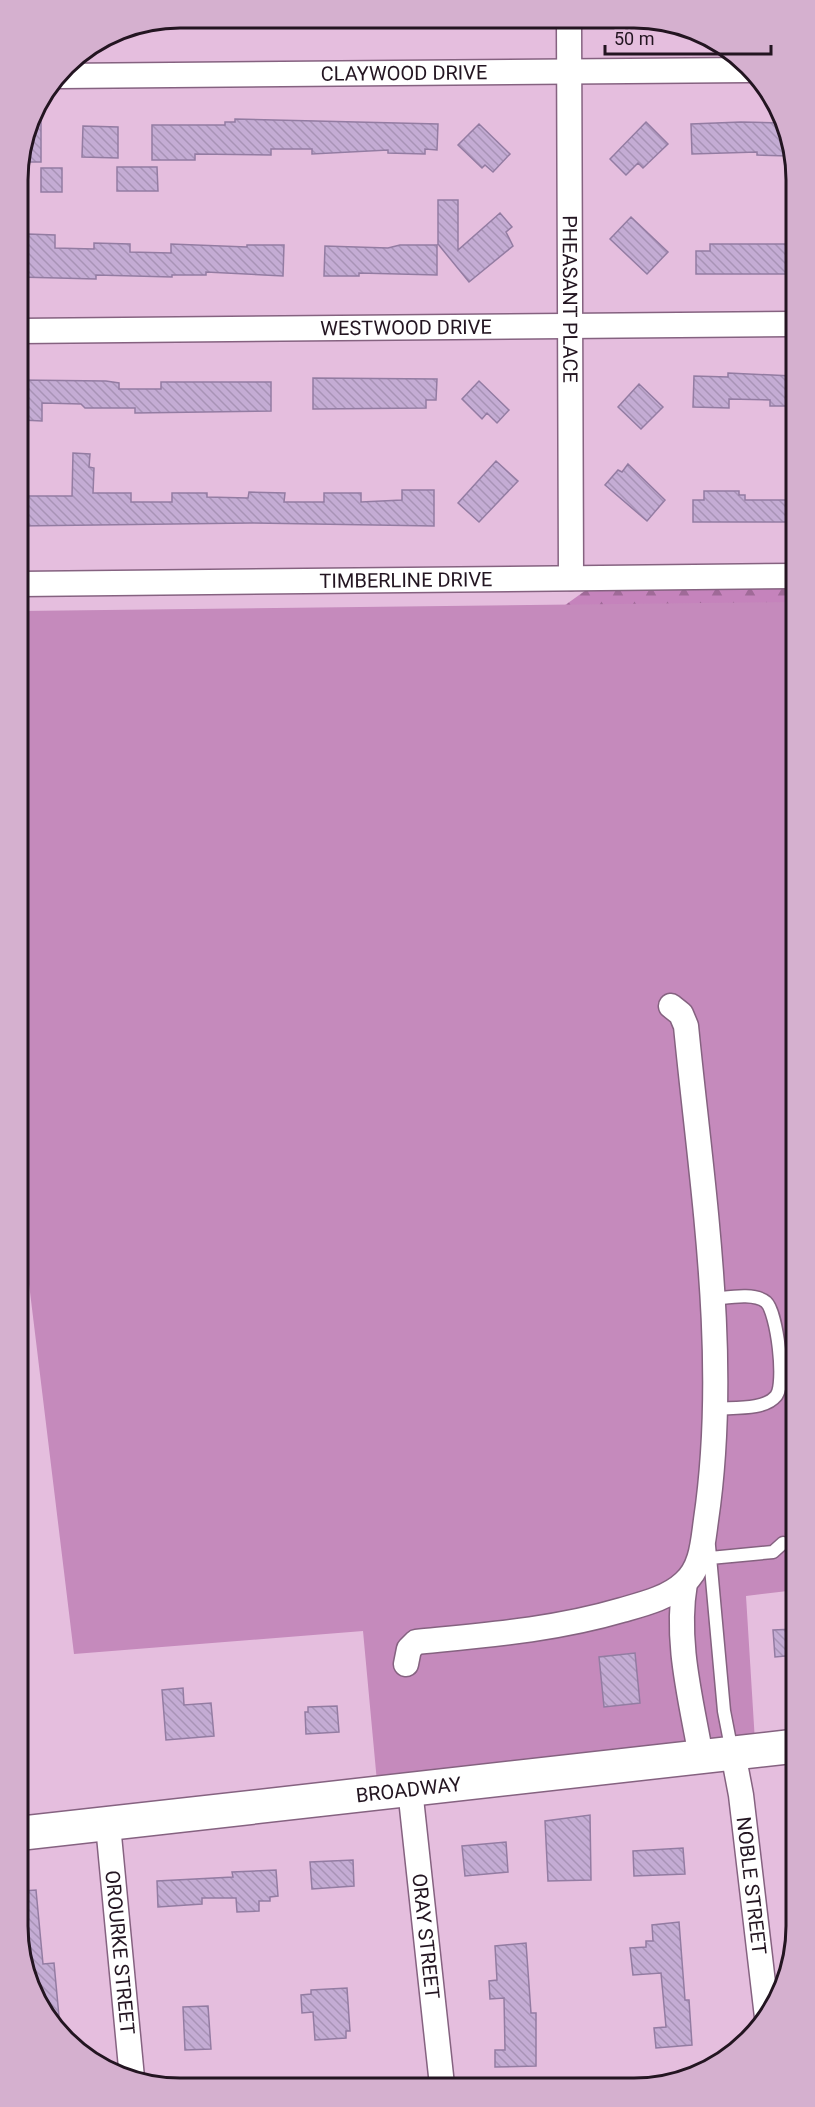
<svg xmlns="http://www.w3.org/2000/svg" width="815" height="2107" font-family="Roboto,sans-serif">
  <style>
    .forest { fill: url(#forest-firs) }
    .green { fill: #c58abc }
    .building { fill: url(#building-back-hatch); stroke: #937ca2; stroke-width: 1.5 }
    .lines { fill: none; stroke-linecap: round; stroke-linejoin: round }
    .lane-casing { stroke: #856280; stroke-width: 15 }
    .street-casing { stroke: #856280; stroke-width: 27 }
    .secondary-casing { stroke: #856280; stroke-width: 36 }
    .lane { stroke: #fff; stroke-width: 12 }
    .street { stroke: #fff; stroke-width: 24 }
    .secondary { stroke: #fff; stroke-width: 33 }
    .labels { text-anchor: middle; stroke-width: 5; stroke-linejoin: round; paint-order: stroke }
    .street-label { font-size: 20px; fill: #231521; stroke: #e5bede }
    .rim { fill: none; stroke: #231521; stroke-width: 3 }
  </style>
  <defs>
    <pattern id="forest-firs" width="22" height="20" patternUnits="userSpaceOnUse" patternTransform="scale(1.5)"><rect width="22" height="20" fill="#c583bc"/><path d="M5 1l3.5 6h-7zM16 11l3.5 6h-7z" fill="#a06a98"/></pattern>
    <pattern id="building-back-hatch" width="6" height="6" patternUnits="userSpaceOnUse" patternTransform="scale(1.5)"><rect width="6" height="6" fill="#c4acd4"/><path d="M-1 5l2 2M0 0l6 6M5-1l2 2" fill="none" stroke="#a893b6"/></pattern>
  </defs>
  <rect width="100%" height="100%" fill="#e5bede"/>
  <path class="forest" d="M 793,587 L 793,670 L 554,613 L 589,588 Z"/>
  <path class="green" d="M 793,602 L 796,1590 L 746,1596 L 755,1742 L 377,1782 L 363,1631 L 74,1654 L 21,1218 L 20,611 Z"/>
  <path class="building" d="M 35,108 L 41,108 L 41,162 L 20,162 Z
    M 235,119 L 438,124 L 437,150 L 425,149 L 425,154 L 388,153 L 388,150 L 312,154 L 312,149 L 271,149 L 271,155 L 195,154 L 195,160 L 152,160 L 152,125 L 225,125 L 225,122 L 235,122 Z
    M 646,122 L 668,144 L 643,168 L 638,163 L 626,175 L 610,159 Z
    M 741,122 L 782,123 L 792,138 L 792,153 L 788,153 L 788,156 L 757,155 L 757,152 L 692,154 L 691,124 Z
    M 479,124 L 510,154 L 493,172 L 485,165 L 482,168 L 458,145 Z
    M 83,126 L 118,127 L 118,158 L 82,157 Z
    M 117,167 L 157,167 L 158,191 L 117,191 Z
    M 41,168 L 62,168 L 62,192 L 41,192 Z
    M 438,200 L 458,200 L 458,250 L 500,213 L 512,227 L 506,232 L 513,246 L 469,282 L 438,244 Z
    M 631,217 L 668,252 L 647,274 L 610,239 Z
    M 28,234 L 55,235 L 55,248 L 94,249 L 94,243 L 130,244 L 130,252 L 171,253 L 171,244 L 247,247 L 247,245 L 284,245 L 283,276 L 206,272 L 206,275 L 172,275 L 172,277 L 96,275 L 96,279 L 19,277 L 19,247 L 28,247 Z
    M 710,244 L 792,244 L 792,274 L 696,274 L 696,251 L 710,251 Z
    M 400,245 L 437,245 L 437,275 L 359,273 L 359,276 L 324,276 L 325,246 L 388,248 Z
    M 728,373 L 792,376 L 792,406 L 770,406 L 770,400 L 729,399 L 729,408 L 693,407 L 694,376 L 728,377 Z
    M 313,378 L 437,379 L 436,400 L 426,400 L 426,408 L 313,409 Z
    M 19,380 L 106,381 L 119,383 L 119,389 L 161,389 L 161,382 L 271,382 L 271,411 L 135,413 L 135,408 L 85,408 L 81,404 L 42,403 L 42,421 L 22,420 Z
    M 479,381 L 509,410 L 497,423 L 487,413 L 482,419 L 462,399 Z
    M 639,384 L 663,407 L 641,429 L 618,407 Z
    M 73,453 L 90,454 L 89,467 L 94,468 L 93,493 L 131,493 L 131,502 L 172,502 L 172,493 L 207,493 L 207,497 L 248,498 L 249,492 L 285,493 L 284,502 L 324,502 L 324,493 L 361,493 L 361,502 L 402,500 L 402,490 L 434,490 L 434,526 L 251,523 L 19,526 L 19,496 L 72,496 Z
    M 496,461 L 518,481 L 479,522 L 458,503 Z
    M 628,464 L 665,500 L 647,521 L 605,485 L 618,470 L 622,472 Z
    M 704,491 L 739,491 L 739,495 L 745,495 L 745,500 L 793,500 L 793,522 L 693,522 L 693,500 L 704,500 Z
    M 796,1629 L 796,1655 L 775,1657 L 773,1630 Z
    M 635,1653 L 640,1703 L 604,1707 L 599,1657 Z
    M 183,1688 L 184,1705 L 211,1703 L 214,1736 L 166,1740 L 162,1690 Z
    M 337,1706 L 339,1732 L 306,1734 L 305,1712 L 308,1712 L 308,1707 Z
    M 590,1815 L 591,1880 L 548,1881 L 545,1821 Z
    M 506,1842 L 508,1872 L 465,1876 L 462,1846 Z
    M 683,1848 L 685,1874 L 634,1876 L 633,1851 Z
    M 353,1860 L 354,1886 L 312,1889 L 310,1862 Z
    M 276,1870 L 278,1896 L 270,1897 L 270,1901 L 259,1901 L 259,1911 L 237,1912 L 236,1898 L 202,1898 L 202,1904 L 158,1907 L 157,1881 L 233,1877 L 232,1872 Z
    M 36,1890 L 43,1964 L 54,1963 L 60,2027 L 23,1969 L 23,1891 Z
    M 679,1922 L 685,2000 L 689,2000 L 692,2045 L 656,2048 L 654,2028 L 666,2027 L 661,1973 L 633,1975 L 630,1948 L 646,1947 L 646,1941 L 653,1941 L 652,1925 Z
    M 526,1943 L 531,2013 L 536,2013 L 536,2066 L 495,2067 L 495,2050 L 505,2050 L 504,1998 L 490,1999 L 489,1981 L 497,1980 L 495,1946 Z
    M 347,1988 L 350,2031 L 346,2031 L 346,2038 L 315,2040 L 313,2012 L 302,2013 L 301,1995 L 311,1994 L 311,1990 Z
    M 208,2006 L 211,2049 L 185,2050 L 183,2007 Z"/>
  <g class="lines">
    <g class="lane-casing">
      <path id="lane" d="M 711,1299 C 726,1298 754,1292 766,1302 C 777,1312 786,1384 776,1396 C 764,1411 731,1407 713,1409
        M 709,1546 L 724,1711 L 732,1752
        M 710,1558 L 773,1552 L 783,1543"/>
    </g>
    <g class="street-casing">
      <g id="street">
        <path id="s1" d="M 569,20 L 571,578"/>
        <path id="s2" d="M 59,76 L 749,70"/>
        <path id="s3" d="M 19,331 L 792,324"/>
        <path id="s4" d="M 20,584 L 793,576"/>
        <path d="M 685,1583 C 675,1642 691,1699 701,1757"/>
        <path d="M 406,1664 L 409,1649 L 416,1642 C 486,1635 554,1630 622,1610 C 643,1604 668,1598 684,1583 C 702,1568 703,1541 706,1520 C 730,1357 702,1189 686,1026 L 681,1014 L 671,1006"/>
        <path id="s5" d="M 733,1753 L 741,1795 L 767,2017"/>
        <path id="s6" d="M 410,1789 L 442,2085"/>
        <path id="s7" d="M 108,1825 L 132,2078"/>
      </g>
    </g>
    <g class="secondary-casing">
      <g id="secondary">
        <path id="s8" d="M 23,1833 L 796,1746"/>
      </g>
    </g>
    <use href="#lane" class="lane"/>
    <use href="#street" class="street"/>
    <use href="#secondary" class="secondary"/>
  </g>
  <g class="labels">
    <g class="street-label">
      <text dy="7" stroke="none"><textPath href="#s2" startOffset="345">CLAYWOOD DRIVE</textPath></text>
      <text dy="7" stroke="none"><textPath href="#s1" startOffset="279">PHEASANT PLACE</textPath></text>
      <text dy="7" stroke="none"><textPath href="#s3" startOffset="387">WESTWOOD DRIVE</textPath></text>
      <text dy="7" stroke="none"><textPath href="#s4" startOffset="386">TIMBERLINE DRIVE</textPath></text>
      <text dy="7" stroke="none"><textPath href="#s8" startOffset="388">BROADWAY</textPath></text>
      <text dy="7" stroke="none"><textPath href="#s5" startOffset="134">NOBLE STREET</textPath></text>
      <text dy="7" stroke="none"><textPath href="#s6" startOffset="148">ORAY STREET</textPath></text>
      <text dy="7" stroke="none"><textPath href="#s7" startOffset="128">OROURKE STREET</textPath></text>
    </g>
  </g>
  <path d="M0 0H815V2107H0ZM180 28H634A152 152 0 0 1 786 180V1926A152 152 0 0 1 634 2078H180A152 152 0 0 1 28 1926V180A152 152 0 0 1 180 28Z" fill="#d5b0cf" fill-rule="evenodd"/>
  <path class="rim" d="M180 28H634A152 152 0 0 1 786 180V1926A152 152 0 0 1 634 2078H180A152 152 0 0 1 28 1926V180A152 152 0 0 1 180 28Z"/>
  <path d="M605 45v9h166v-9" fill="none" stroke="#231521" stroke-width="3"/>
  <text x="614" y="45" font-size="18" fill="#231521" stroke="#e5bede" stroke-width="4.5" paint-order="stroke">50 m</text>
</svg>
